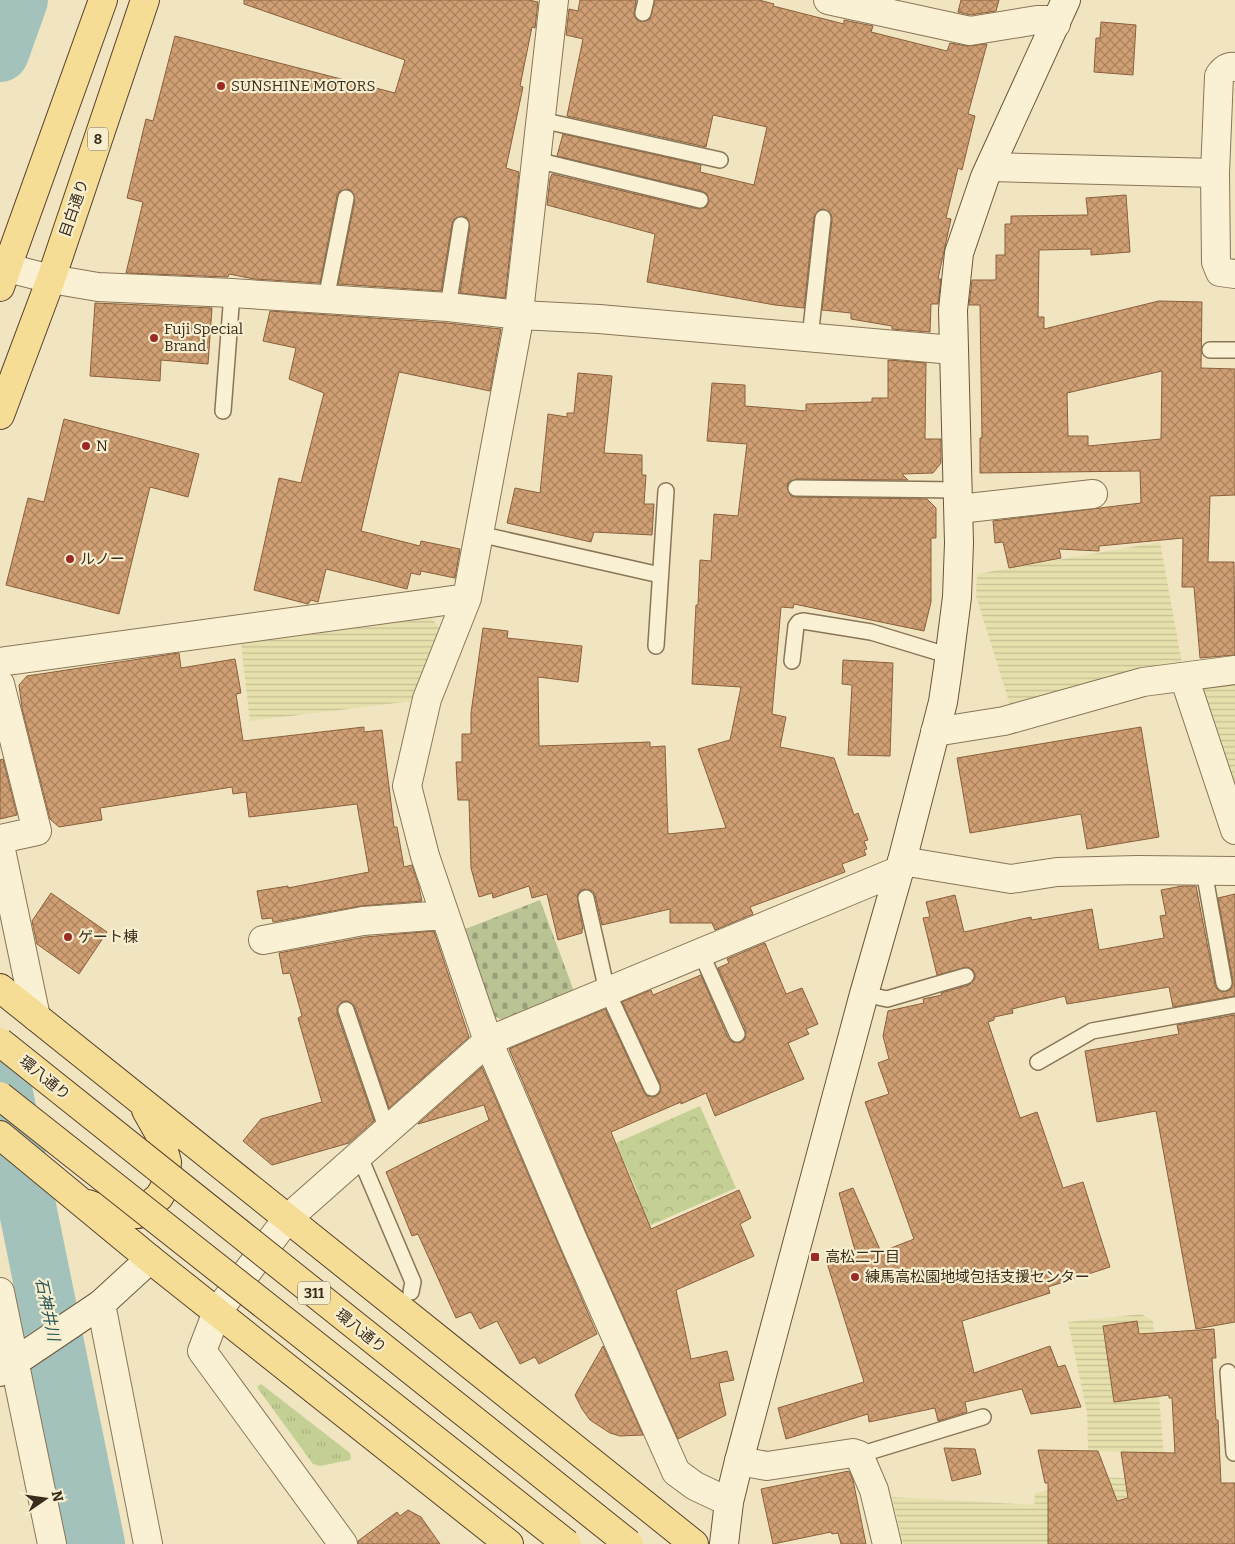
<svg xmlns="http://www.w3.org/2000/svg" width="1235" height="1544" font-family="Bitter,'Noto Sans JP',serif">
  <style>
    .farmland { fill: url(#farmland-rules); fill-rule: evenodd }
    .grass { fill: url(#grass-tufts) }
    .cemetery { fill: url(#cemetery-stones) }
    .park { fill: url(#park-crowns) }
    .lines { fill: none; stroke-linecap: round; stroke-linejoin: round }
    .river { stroke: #a3c2bb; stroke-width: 58 }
    .building { fill: url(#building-cross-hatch); stroke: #8b603c; fill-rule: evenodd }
    .lane-casing { stroke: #8a7557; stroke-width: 18 }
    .street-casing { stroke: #8a7557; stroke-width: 30 }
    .secondary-casing { stroke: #6c563a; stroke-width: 30 }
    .primary-casing { stroke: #58432c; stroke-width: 30 }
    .lane { stroke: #faf1d4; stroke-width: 15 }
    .street { stroke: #faf1d4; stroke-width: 28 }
    .secondary { stroke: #faf1d4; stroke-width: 28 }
    .primary { stroke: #f6dd96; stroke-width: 28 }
    .primary-bridge-casing { stroke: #58432c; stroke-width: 30; stroke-linecap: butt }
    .primary-bridge { stroke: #f6dd96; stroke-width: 28 }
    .poi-dot { fill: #9c2a24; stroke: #f7eed0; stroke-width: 2 }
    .labels { text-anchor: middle; stroke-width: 4.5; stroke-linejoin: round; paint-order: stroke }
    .shield { fill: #f7eed0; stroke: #726652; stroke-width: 1 }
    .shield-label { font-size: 14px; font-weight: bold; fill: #392c1c }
    .poi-label { font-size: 15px; fill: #392c1c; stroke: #f7eed0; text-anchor: start }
    .street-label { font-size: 15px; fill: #392c1c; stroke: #f7eed0 }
    .water-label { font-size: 16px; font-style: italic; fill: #2b5a59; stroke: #f7eed0 }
  </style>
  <defs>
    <pattern id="farmland-rules" width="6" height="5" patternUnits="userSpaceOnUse" patternTransform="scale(1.25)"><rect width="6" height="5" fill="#e6e0ad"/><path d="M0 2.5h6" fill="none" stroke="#c6c094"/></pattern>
    <pattern id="grass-tufts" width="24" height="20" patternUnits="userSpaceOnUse" patternTransform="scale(1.25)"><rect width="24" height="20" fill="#c4cf94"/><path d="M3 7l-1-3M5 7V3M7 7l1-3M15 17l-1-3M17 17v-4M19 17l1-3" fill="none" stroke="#a9b27f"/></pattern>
    <pattern id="cemetery-stones" width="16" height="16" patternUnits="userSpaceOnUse" patternTransform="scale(1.25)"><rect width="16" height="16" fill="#bac394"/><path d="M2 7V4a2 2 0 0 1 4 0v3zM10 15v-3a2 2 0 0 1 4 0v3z" fill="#989f78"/></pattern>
    <pattern id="park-crowns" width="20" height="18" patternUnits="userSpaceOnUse" patternTransform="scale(1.25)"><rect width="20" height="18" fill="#c4cf94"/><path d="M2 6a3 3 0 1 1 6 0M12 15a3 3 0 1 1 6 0" fill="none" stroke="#a9b27f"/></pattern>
    <pattern id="building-cross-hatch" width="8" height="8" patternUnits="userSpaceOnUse" patternTransform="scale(1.25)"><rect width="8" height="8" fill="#d0a074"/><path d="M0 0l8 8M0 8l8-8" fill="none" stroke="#aa835e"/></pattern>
  </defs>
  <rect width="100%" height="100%" fill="#f0e5c0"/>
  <path class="farmland" d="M 1160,542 L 1183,669 L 1011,708 L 976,596 L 977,574 Z
    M 432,618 L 440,630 L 413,701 L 250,721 L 241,644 Z
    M 1235,682 L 1235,796 L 1200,689 Z
    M 1141,1314 L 1153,1321 L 1166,1483 L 1187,1484 L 1048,1519 L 1048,1544 L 903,1544 L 892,1497 L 1034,1505 L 1035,1493 L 1089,1483 L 1087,1413 L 1068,1322 ZM 1137,1322 L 1148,1397 L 1114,1402 L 1103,1326 ZM 1095,1451 L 1158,1453 L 1158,1479 L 1095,1477 Z"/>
  <path class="grass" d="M 261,1384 L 350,1453 L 351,1456 L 350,1460 L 320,1466 L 313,1464 L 259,1390 L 257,1387 Z"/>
  <path class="cemetery" d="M 540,900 L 575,994 L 504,1021 L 492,1015 L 460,931 Z"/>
  <path class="park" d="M 700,1106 L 736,1188 L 589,1252 L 576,1220 L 638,1193 L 616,1143 Z"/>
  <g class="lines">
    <path class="river" d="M 0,53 L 19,0
      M 0,1074 L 96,1544"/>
  </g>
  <path class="building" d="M 244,0 L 529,0 L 538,2 L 535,28 L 532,27 L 520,86 L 523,87 L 506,168 L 519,172 L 505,298 L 460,293 L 470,226 L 467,218 L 462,216 L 454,219 L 452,224 L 441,291 L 338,284 L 355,200 L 352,191 L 347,189 L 339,192 L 337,196 L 320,283 L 254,279 L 229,274 L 228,277 L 126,273 L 143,202 L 127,198 L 146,119 L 153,121 L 175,36 L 395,93 L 405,60 L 244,4 Z
    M 580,0 L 636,0 L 634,15 L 637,20 L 641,22 L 650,19 L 655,0 L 759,0 L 774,4 L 773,6 L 844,24 L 844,20 L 873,26 L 871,32 L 947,51 L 950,43 L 967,46 L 987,44 L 968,114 L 975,116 L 962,170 L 958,168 L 946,218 L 951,219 L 938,279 L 941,279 L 938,304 L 931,304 L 930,332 L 892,329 L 892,326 L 851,319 L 851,313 L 822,310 L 832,219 L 831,214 L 824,209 L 819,210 L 814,217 L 804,308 L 775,305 L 647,282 L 655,234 L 547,205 L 550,179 L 552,174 L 698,209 L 706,207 L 709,202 L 707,194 L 702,191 L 557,156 L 563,134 L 701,165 L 700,172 L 754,185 L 767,127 L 713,115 L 706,147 L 567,116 L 583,39 L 566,35 L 569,9 L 578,11 Z
    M 961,0 L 999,0 L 996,11 L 970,15 L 958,12 Z
    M 1101,22 L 1136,25 L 1133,75 L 1094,72 L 1096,38 L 1100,38 Z
    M 1126,195 L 1130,252 L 1091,255 L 1091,249 L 1039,250 L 1038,317 L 1044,317 L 1044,329 L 1159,301 L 1202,302 L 1201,368 L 1235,369 L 1235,495 L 1210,496 L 1208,562 L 1234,562 L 1235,655 L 1200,658 L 1194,587 L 1182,587 L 1183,538 L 1099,546 L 1099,551 L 1059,549 L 1061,558 L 1009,568 L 1003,542 L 995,543 L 993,521 L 1141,503 L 1140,471 L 980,473 L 980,438 L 982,438 L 980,305 L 969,305 L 972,280 L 996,280 L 996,255 L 1005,255 L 1005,224 L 1011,224 L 1011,216 L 1088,215 L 1086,198 ZM 1162,371 L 1161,439 L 1088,446 L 1088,436 L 1068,436 L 1067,393 Z
    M 95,303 L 212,308 L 208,364 L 161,360 L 160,381 L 90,376 Z
    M 270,311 L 447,323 L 501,329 L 490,391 L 399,372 L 361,531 L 420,546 L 421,541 L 460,549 L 455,578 L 421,571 L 420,575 L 411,573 L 407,589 L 326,569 L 318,602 L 311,600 L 308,604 L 254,590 L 279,478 L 301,483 L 324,393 L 289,379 L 296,348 L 263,341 Z
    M 888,360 L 926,363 L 925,439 L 941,439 L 941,463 L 933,473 L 902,474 L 908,480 L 796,479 L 788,483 L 787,488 L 791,496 L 796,497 L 927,499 L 936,508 L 936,538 L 931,538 L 931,602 L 924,631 L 794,604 L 793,608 L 781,607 L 772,714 L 786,717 L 780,747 L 834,758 L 854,815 L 858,813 L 868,840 L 864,841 L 867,849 L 864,850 L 866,855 L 842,864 L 845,872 L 750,907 L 753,914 L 715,930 L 712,923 L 670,923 L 670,909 L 602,925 L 595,895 L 593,891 L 584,889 L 580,891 L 577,896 L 583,929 L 582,930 L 582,933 L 558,940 L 547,894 L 532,898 L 529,886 L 493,898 L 492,893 L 479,897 L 471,868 L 469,800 L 458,800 L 456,762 L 462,762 L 462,734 L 471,734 L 471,713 L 483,628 L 508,631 L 507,638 L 582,646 L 578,682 L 538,677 L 539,746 L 650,742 L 650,747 L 665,746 L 668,834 L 726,828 L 698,749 L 730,740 L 741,687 L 692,684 L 696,605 L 698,605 L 700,560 L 711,561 L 714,514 L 738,516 L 747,444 L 707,441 L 712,383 L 745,385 L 745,406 L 806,411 L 806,404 L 872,402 L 872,398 L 888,398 Z
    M 578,373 L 612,376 L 604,453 L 642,455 L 642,475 L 646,475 L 644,504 L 654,504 L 652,535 L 594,532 L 591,542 L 507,523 L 515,488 L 540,493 L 548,414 L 567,417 L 567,413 L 574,413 Z
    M 64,419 L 199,454 L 188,497 L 150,487 L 119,614 L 6,585 L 28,498 L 44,502 Z
    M 179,653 L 181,668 L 235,659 L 241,693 L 236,694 L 243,741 L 364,727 L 364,732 L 382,730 L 394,827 L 397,827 L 404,867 L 412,865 L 419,887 L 422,901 L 360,906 L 273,922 L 272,918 L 262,919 L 257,891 L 288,886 L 288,888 L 369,872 L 357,804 L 249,817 L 246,792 L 233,794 L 232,787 L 100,808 L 102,820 L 59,827 L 50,819 L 22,708 L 19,685 L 27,676 Z
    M 843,660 L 893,663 L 890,756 L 848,755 L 852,685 L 842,684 Z
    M 1141,727 L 1159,837 L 1087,849 L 1081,814 L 970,833 L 957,758 Z
    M 3,759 L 17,815 L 0,819 L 0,760 Z
    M 1182,886 L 1196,886 L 1215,985 L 1217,989 L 1221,992 L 1230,990 L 1233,982 L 1218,898 L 1235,894 L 1235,996 L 1173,1007 L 1169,987 L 1067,1004 L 1065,996 L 1012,1009 L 1013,1013 L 994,1017 L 994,1020 L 988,1022 L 1020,1118 L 1037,1112 L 1063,1188 L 1083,1182 L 1110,1267 L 1048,1287 L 1050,1293 L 962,1321 L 974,1373 L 1050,1346 L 1058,1367 L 1065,1365 L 1081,1407 L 1031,1414 L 1022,1389 L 965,1402 L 967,1412 L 938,1421 L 935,1408 L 869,1422 L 868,1414 L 786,1439 L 778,1408 L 864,1382 L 827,1263 L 856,1254 L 839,1193 L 853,1188 L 881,1252 L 914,1239 L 865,1102 L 889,1094 L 878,1063 L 889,1059 L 883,1036 L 888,1011 L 924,1003 L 923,999 L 942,995 L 941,993 L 969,985 L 975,979 L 975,974 L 973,970 L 968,967 L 937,975 L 923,918 L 930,917 L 926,902 L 955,895 L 964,932 L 1031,917 L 1032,920 L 1092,909 L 1099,950 L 1164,938 L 1160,916 L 1166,915 L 1161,890 Z
    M 51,893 L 107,932 L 79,974 L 37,944 L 32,921 Z
    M 434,931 L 469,1037 L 389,1108 L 355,1007 L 348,1001 L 343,1001 L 337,1008 L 337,1013 L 374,1121 L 349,1143 L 272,1165 L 243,1141 L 261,1119 L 322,1102 L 298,1018 L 302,1016 L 290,973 L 283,974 L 279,953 L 365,937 Z
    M 765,943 L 786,994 L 802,988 L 818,1024 L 806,1029 L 809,1034 L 788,1043 L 804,1079 L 715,1116 L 706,1093 L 681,1104 L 681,1102 L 611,1132 L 651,1229 L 739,1190 L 751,1218 L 740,1224 L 754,1256 L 676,1290 L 691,1359 L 727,1351 L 734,1380 L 719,1383 L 726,1415 L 678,1439 L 587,1234 L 509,1049 L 605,1009 L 644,1092 L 647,1096 L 655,1097 L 660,1093 L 660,1084 L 622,1002 L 651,990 L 653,995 L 701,975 L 728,1038 L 732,1042 L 740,1043 L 745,1039 L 746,1030 L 718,968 L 729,963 L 727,959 Z
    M 1235,1015 L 1235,1322 L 1196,1329 L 1156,1111 L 1097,1122 L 1085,1051 L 1179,1034 L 1177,1025 Z
    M 482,1067 L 597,1334 L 539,1364 L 535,1357 L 520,1364 L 497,1321 L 480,1329 L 471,1312 L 456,1318 L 418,1234 L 412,1236 L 386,1172 L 489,1120 L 484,1105 L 418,1124 Z
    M 1137,1321 L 1139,1334 L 1214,1329 L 1216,1358 L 1212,1358 L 1216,1420 L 1218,1420 L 1221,1483 L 1235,1483 L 1235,1544 L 1048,1544 L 1048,1483 L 1045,1483 L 1038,1450 L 1098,1451 L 1117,1501 L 1128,1498 L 1121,1452 L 1175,1453 L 1172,1398 L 1169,1398 L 1169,1395 L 1114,1402 L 1103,1326 Z
    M 603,1346 L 643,1435 L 620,1436 L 610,1433 L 590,1420 L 582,1409 L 575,1395 Z
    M 944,1448 L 975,1449 L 981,1474 L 952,1481 Z
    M 849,1471 L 853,1480 L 866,1544 L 841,1544 L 838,1533 L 832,1534 L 831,1532 L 773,1544 L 761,1489 Z
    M 408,1510 L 421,1517 L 440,1544 L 358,1544 L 358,1541 L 397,1512 L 400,1516 Z"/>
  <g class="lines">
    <g class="lane-casing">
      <path id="lane" d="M 643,13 L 646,0
        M 541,120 L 720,160
        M 536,160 L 700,200
        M 326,299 L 346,198
        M 448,307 L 461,225
        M 810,338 L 823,218
        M 1210,350 L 1235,350
        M 223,411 L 232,293
        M 796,488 L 958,490
        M 479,534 L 660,575
        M 656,646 L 666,491
        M 792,661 L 796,626 L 799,622 L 803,621 L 871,632 L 950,656
        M 1204,871 L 1224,983
        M 586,898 L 607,991 L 652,1088
        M 701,953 L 737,1034
        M 864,994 L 887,999 L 966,976
        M 346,1010 L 387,1130
        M 1038,1062 L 1092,1031 L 1235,1005
        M 359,1155 L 413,1282 L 411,1292
        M 1228,1372 L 1234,1453
        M 859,1455 L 983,1417"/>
    </g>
    <g class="street-casing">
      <path id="street" d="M 554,0 L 517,330 L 467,598 L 427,699 L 407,786 L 425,856 L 488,1041 L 573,1240 L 676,1472 L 695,1486 L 729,1502
        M 828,0 L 970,31 L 1037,20 L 1046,20 L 1056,24
        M 1235,67 C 1227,66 1223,70 1219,76 L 1215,173 L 1216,262 L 1220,272 L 1235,274
        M 991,167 L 1215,173
        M 0,266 L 51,279 L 98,287 L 232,293 L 448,307 L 520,315 L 599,319 L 953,350
        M 959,509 L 1093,494
        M 0,662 L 467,598
        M 1184,677 L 1235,830
        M 0,684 L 37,831 L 0,839
        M 935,732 L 1004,721 L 1143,682 L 1235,670
        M 0,845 L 36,1017
        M 902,861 L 1011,879 L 1057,872 L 1138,870 L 1235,871
        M 263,940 L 363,921 L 445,915
        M 0,1292 L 52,1544
        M 101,1304 L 148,1544
        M 739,1461 L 767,1466 L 853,1453 L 859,1455 L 874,1490 L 887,1544
        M 343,1544 L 202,1351 L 217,1312 L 287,1219 L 488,1041 L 900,870"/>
    </g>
    <g class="secondary-casing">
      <path id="secondary" d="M 0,1372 L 101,1304 L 150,1259
        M 724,1544 L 729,1502 L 739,1461 L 864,994 L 902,861 L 943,702 L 948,668 L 957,597 L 959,543 L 953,310 L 959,253 L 985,177 L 1066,0"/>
    </g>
    <g class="primary-casing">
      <path id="primary" d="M 0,287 L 103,0
        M 0,415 L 51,279 L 145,0
        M 0,988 L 694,1544
        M 0,1135 L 150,1259 L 509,1544
        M 88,1204 L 112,1213 L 138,1214 L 159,1197 L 165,1187 L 167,1162 L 159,1133 L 146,1110"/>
    </g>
    <use href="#lane" class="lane"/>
    <use href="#street" class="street"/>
    <use href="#secondary" class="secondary"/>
    <use href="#primary" class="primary"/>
    <g class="primary-bridge-casing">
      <path id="primary-bridge" d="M 0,1042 L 629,1544
        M 0,1096 L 567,1544"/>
    </g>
    <use href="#primary-bridge" class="primary-bridge"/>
  </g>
  <g class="poi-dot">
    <circle cx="221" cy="86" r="5"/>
    <circle cx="154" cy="338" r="5"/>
    <circle cx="86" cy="446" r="5"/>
    <circle cx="70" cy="559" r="5"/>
    <circle cx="68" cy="937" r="5"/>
    <rect x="810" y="1252" width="10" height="10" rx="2.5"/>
    <circle cx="855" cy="1277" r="5"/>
  </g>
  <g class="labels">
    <g class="shield">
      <rect x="88" y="127.5" width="20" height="23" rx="4"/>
      <rect x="298" y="1281.5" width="32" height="23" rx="4"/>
    </g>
    <g class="shield-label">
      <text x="98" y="144">8</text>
      <text x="314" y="1298">311</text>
    </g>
    <g class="poi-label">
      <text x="231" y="91">SUNSHINE MOTORS</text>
      <text x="164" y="334">Fuji Special<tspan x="164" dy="17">Brand</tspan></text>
      <text x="96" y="451">N</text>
      <text x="80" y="564">ルノー</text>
      <text x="78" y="942">ゲート棟</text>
      <text x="825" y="1262">高松二丁目</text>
      <text x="865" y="1282">練馬高松園地域包括支援センター</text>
    </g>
    <g class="street-label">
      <text transform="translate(74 208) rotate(-71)" y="5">目白通り</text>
      <text transform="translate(45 1078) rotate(39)" y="5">環八通り</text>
      <text transform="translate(361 1331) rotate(39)" y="5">環八通り</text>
    </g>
    <g class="water-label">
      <text transform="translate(48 1309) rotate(78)" y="6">石神井川</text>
    </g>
  </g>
  <g transform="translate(45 1499) rotate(77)" stroke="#f7eed0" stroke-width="4" paint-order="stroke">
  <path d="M0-4L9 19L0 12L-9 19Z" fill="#392c1c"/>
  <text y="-8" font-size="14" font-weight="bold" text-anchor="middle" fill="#392c1c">N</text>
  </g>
</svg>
